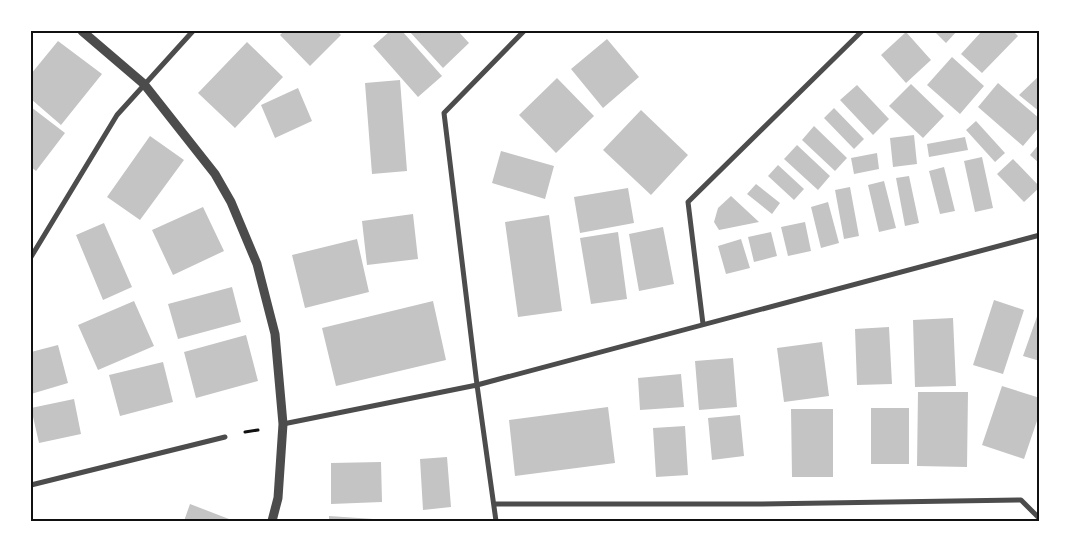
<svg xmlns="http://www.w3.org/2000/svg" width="1071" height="552" font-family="Figtree,sans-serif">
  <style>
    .building { fill: #c4c4c4 }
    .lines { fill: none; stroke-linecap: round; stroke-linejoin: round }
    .path { stroke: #111; stroke-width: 3 }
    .minor { stroke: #4c4c4c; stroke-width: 5 }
    .tertiary { stroke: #4c4c4c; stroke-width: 9 }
    .neatline { fill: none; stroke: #111; stroke-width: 2 }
  </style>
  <rect width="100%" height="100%" fill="#fff"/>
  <path class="building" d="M 284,31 L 337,31 L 341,35 L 310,66 L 280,35 Z
    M 390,31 L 402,31 L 442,76 L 418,97 L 373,46 Z
    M 409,31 L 458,31 L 469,43 L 443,68 Z
    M 934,31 L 957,31 L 946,43 Z
    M 982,31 L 1013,31 L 1018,36 L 982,73 L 961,54 Z
    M 906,32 L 931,60 L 906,83 L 881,55 Z
    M 607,39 L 639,77 L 603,108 L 571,69 Z
    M 58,41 L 102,74 L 61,125 L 31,99 L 31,74 Z
    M 247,42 L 283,77 L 235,128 L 198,93 Z
    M 952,57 L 984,86 L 960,114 L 927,85 Z
    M 1040,75 L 1040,112 L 1019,95 Z
    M 557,78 L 594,116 L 556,153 L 519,115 Z
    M 400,80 L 407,171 L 372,174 L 365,83 Z
    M 998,83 L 1040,119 L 1040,126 L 1023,146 L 978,107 Z
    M 911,84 L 944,116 L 923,138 L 889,106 Z
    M 857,85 L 889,119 L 873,135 L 840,100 Z
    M 298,88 L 312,121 L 275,138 L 261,105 Z
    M 31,107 L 65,133 L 36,171 L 31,167 Z
    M 834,108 L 864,139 L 854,149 L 824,118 Z
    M 641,110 L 688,155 L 651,195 L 603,150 Z
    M 976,121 L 1005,153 L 995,162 L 966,130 Z
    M 814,126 L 847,158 L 835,171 L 802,140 Z
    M 914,135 L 917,164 L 893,167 L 890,138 Z
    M 150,136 L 184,160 L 140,220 L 107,197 Z
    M 965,137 L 968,150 L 929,157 L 927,144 Z
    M 1040,143 L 1040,164 L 1030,155 Z
    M 797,145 L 830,176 L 818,190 L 784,159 Z
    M 501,151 L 554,166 L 545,199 L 492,183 Z
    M 877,153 L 879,169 L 854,174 L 851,158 Z
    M 982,157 L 993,208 L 975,212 L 964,161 Z
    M 1013,159 L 1040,187 L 1024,202 L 997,174 Z
    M 778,165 L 804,189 L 794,200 L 768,176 Z
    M 944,167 L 955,211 L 940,214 L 929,171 Z
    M 909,176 L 919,223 L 905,226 L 896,178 Z
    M 884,181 L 896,228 L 879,232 L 868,185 Z
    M 756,184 L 780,203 L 772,214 L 747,194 Z
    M 850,187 L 859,236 L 844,239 L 835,190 Z
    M 628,188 L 634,223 L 580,233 L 574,197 Z
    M 731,196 L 759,222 L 719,230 L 714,222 L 718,208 Z
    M 828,202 L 839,243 L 821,248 L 811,207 Z
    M 203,207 L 224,251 L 173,275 L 152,230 Z
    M 413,214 L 418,259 L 367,265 L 362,221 Z
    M 549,215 L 562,311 L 518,317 L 505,222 Z
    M 805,222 L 811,251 L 788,256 L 781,227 Z
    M 104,223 L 132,287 L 103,300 L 76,235 Z
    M 663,227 L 674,284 L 639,291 L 629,234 Z
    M 618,232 L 627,299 L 591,304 L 580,238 Z
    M 771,232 L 777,256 L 754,262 L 748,237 Z
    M 357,239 L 369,292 L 305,308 L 292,255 Z
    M 741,239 L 750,268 L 726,274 L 718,246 Z
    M 232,287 L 241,322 L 178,339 L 168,304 Z
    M 994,300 L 1024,310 L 1003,374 L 973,365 Z
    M 134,301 L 154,346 L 98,370 L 78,325 Z
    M 433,301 L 446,360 L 336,386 L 322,328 Z
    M 1040,308 L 1040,361 L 1023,356 Z
    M 953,318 L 956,386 L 915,387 L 913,320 Z
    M 889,327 L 892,384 L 857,385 L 855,329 Z
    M 246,335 L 258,381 L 196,398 L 184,352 Z
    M 822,342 L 829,396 L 784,402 L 777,348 Z
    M 58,345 L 68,383 L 31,394 L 31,352 Z
    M 733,358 L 737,407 L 699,410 L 695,361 Z
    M 163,362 L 173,402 L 120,416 L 109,375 Z
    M 681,374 L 684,407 L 640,410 L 638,378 Z
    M 1002,386 L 1040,398 L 1040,412 L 1024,459 L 982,445 Z
    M 918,392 L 968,392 L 967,467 L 917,466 Z
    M 74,399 L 81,434 L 39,443 L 31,408 Z
    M 608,407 L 615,463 L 515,476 L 509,420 Z
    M 871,408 L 909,408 L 909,464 L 871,464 Z
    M 791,409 L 833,409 L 833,477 L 792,477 Z
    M 740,415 L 744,456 L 712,460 L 708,418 Z
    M 685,426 L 688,475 L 656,477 L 653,428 Z
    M 447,457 L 451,507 L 423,510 L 420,459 Z
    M 381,462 L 382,502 L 331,504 L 331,463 Z
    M 190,504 L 229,519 L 228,521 L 184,521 Z
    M 329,516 L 373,519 L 373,521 L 329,521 Z"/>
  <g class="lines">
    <path class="path" d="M 245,432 L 258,430"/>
    <path class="minor" d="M 31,257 L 117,115 L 193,31
      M 703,324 L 688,202 L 862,31
      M 283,424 L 477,385 L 1040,235
      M 31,485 L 225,437
      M 494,504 L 758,504 L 1021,500 L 1040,519
      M 496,521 L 477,385 L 444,113 L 524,31"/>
    <path class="tertiary" d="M 82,31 L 144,84 L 215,174 L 231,202 L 257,264 L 275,334 L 283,424 L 278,498 L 272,521"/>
  </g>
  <rect width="1071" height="552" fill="none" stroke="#ffffff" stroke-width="65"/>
  <rect x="32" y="32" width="1006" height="488" class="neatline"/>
</svg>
